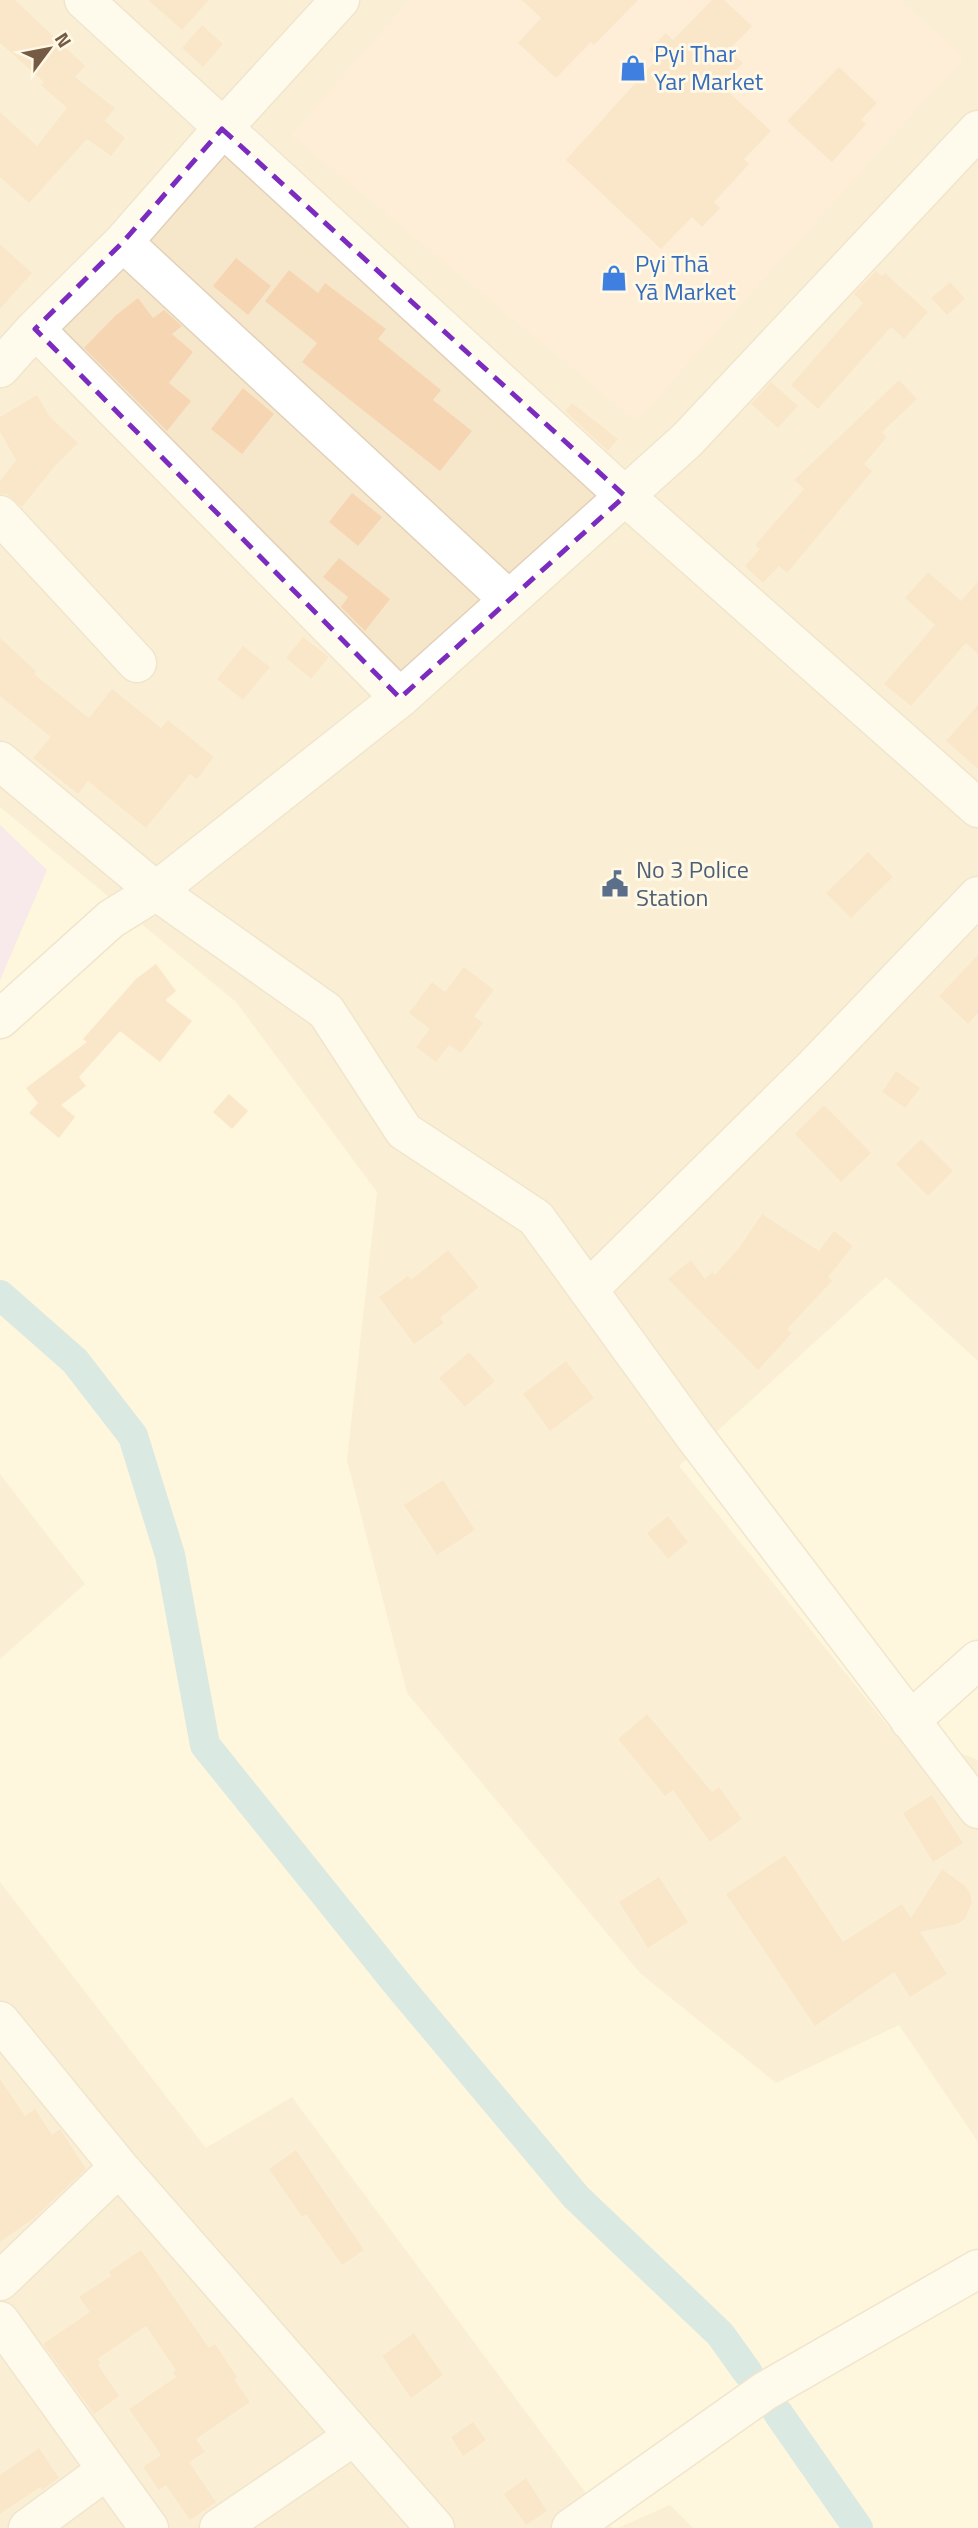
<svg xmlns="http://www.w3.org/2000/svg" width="978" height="2528" font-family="'Titillium Web',sans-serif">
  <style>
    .residential { fill: #f6e7cb }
    .commercial { fill: #ffe3d0 }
    .education { fill: #f2dafa }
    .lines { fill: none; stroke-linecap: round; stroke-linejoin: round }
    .canal { stroke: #b0dae8; stroke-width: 30 }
    .building { fill: #f6d5b2 }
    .minor-casing { stroke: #e2d1b9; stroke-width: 41 }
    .minor { stroke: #fff; stroke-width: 38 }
    .marked { fill: none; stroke: #7b2cbf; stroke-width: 5; stroke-dasharray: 14 9; stroke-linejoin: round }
    .labels { text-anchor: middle; stroke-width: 6; stroke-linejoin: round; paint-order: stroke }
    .shop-label { font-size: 24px; fill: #366cbe; stroke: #fff8e5; text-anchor: start }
    .service-label { font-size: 24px; fill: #4e5e75; stroke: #fff8e5; text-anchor: start }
  </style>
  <rect width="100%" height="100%" fill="#fef5dd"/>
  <path class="residential" d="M 0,0 L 978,0 L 978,1361 L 886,1277 L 679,1466 L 888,1726 L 978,1760 L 978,2142 L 899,2025 L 776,2083 L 640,1973 L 407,1693 L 347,1460 L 377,1192 L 236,1002 L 0,807 Z
    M 0,1474 L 85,1584 L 0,1659 Z
    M 0,1882 L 206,2148 L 292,2097 L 612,2528 L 0,2528 Z
    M 670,2505 L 693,2528 L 618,2528 Z"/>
  <path class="commercial" d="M 409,0 L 900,0 L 964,57 L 636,421 L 292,135 Z"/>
  <path class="education" d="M 0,825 L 47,870 L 0,980 Z"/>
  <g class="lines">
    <path class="canal" d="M 0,1295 L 75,1361 L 133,1436 L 170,1555 L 205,1745 L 399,1986 L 576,2197 L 720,2334 L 748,2373
      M 778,2413 L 858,2528"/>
  </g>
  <path class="building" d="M 0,0 L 15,0 L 85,66 L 75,77 L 115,108 L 105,121 L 125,138 L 111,156 L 87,139 L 29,203 L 0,177 L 0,112 L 37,146 L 67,108 L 41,85 L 44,82 L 0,43 Z
    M 148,0 L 209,0 L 182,30 Z
    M 522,0 L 638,0 L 594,45 L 591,42 L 556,78 L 518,43 L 541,18 Z
    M 712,0 L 724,0 L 752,26 L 729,50 L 743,63 L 721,85 L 771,131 L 744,159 L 749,164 L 714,202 L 720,208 L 702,227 L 692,217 L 661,249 L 566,160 L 658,58 L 649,50 L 666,33 L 673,40 Z
    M 202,25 L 223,44 L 203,67 L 182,48 Z
    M 839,67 L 877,103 L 861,120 L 866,124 L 832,162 L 787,121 Z
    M 0,244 L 32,273 L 0,309 Z
    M 236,258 L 271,286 L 248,315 L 213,286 Z
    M 289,270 L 318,293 L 325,283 L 386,329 L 378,339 L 441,390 L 433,400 L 472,431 L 440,471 L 302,362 L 317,343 L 265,301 Z
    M 876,271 L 882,276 L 885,273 L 928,312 L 904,339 L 891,327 L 818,409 L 791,385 L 863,303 L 854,294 Z
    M 950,282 L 965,299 L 947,315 L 931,298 Z
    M 138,298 L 153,318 L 164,310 L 182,326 L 172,334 L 193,352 L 169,383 L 191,401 L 167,431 L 84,348 L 115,316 Z
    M 899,380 L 917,399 L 882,432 L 887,437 L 864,464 L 872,471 L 787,573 L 779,566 L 763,583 L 745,566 L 760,549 L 755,545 L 804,489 L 794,480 Z
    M 771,382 L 798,406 L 778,428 L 751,404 Z
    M 243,388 L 274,414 L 242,454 L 211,429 Z
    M 37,395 L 50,417 L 78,443 L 54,467 L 22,507 L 7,494 L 0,494 L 0,481 L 16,460 L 0,432 L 0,417 Z
    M 572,403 L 618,439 L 608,451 L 565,411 Z
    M 352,493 L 382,517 L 358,546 L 329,522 Z
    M 339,558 L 390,599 L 365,631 L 341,607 L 348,597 L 323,577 Z
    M 928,572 L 961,601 L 978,582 L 978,654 L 966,643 L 911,706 L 884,684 L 935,625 L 905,598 Z
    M 303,637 L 329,657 L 311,679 L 286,658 Z
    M 0,638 L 36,671 L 34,674 L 89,718 L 112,689 L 161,728 L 168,720 L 214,757 L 197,779 L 190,774 L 146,828 L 88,781 L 78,794 L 33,758 L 51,737 L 0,696 Z
    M 243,646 L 270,667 L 243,700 L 217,679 Z
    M 978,705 L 978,769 L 946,741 Z
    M 868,852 L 893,877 L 851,918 L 826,893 Z
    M 978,955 L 978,1013 L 968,1024 L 939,996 Z
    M 156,964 L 176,991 L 165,1000 L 192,1021 L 160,1062 L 120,1031 L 79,1077 L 86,1086 L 61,1105 L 75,1117 L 59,1138 L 29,1113 L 38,1103 L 26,1088 L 87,1042 L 83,1039 L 136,979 Z
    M 464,967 L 494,990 L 474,1016 L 483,1023 L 461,1053 L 449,1045 L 436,1062 L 416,1047 L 430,1029 L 409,1013 L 432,982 L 445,992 Z
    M 896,1071 L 920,1088 L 905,1108 L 882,1092 Z
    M 229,1094 L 248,1111 L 232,1129 L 213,1112 Z
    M 824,1105 L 871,1153 L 841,1182 L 795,1134 Z
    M 921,1139 L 953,1171 L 928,1196 L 896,1164 Z
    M 762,1214 L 819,1251 L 834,1231 L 853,1246 L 828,1277 L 832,1281 L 787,1329 L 792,1333 L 758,1370 L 668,1279 L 691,1260 L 705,1279 L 712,1272 L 715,1275 L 739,1248 Z
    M 448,1250 L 479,1287 L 440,1318 L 444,1323 L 414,1344 L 379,1297 L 408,1276 L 411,1280 Z
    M 469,1352 L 495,1381 L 465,1407 L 439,1378 Z
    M 566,1361 L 594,1398 L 550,1431 L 523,1394 Z
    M 443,1480 L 475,1530 L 437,1555 L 404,1505 Z
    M 668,1516 L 688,1542 L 668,1559 L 647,1533 Z
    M 647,1714 L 712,1792 L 719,1787 L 742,1819 L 710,1842 L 673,1790 L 665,1796 L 618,1739 Z
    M 932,1795 L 963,1843 L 933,1862 L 903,1813 Z
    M 785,1855 L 843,1942 L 902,1904 L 911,1918 L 942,1869 L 965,1886 L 970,1893 L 972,1902 L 965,1919 L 957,1924 L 920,1932 L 947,1974 L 910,1997 L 894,1972 L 815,2026 L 726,1894 Z
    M 659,1877 L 688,1922 L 648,1948 L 619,1902 Z
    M 0,2079 L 25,2116 L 35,2109 L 52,2135 L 60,2129 L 86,2169 L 34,2218 L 0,2242 Z
    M 296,2150 L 364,2250 L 342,2265 L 306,2214 L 302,2217 L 269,2169 Z
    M 141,2250 L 209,2348 L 215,2344 L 237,2377 L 234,2379 L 250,2402 L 196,2439 L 205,2452 L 189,2462 L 216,2502 L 190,2520 L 166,2485 L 159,2490 L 143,2467 L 161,2455 L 129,2409 L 176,2377 L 173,2372 L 176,2370 L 146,2326 L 97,2359 L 101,2363 L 98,2365 L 119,2396 L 94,2414 L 43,2344 L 90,2312 L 79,2297 L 111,2276 L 109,2272 Z
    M 414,2333 L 443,2375 L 411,2398 L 382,2356 Z
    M 473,2422 L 486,2440 L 463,2456 L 451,2437 Z
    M 39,2448 L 59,2478 L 42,2490 L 40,2487 L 0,2514 L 0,2475 Z
    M 526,2478 L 547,2511 L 526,2525 L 504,2494 Z"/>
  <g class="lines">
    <g class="minor-casing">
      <path id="minor" d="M 84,0 L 625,496 L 978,808
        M 123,242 L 509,600
        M 35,329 L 400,698
        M 0,368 L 35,329 L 123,242 L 222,129 L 340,0
        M 0,515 L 137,663
        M 0,761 L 156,891 L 326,1011 L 404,1131 L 536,1218 L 695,1437 L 978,1809
        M 0,1019 L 111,919 L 156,891 L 400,698 L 687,440 L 978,130
        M 588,1290 L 815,1066 L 978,896
        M 910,1721 L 978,1660
        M 0,2021 L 119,2167 L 435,2528
        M 0,2281 L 119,2167
        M 0,2321 L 149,2528
        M 28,2528 L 107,2470
        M 219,2528 L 354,2436
        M 571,2528 L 765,2391 L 978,2269"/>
    </g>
    <use href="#minor" class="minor"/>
  </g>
  <path d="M0 0H978V2528H0ZM 222,129 L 625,496 L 400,698 L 35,329 L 123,242 Z" fill="#fef5dd" fill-opacity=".55" fill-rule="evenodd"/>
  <path class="marked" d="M 222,129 L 625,496 L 400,698 L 35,329 L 123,242 Z"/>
  <defs>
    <g id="shop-bare" transform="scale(2.1)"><path d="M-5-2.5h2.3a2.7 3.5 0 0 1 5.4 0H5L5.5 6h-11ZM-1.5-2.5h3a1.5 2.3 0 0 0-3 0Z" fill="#3f7fe0" stroke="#fff8e5" stroke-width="2.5" paint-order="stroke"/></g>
    <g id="civic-bare" transform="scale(2.1)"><path d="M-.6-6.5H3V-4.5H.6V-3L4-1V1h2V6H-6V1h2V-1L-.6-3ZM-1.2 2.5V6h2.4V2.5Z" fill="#5c6f8a" stroke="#fff8e5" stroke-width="2.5" paint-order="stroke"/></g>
  </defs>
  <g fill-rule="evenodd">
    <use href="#shop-bare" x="633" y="68"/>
    <use href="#shop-bare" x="614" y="278"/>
    <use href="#civic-bare" x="615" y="884"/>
  </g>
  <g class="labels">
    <g class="shop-label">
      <text x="654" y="62">Pyi Thar<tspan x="654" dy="28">Yar Market</tspan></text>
      <text x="635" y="272">Pyi Thā<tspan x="635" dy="28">Yā Market</tspan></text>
    </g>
    <g class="service-label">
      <text x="636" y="878">No 3 Police<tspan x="636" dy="28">Station</tspan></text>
    </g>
  </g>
  <g transform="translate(49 49) rotate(58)" stroke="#fff8e5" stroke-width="5" paint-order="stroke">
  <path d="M0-5L12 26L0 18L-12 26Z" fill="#755b44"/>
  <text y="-10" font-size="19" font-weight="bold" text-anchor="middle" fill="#755b44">N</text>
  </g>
</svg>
